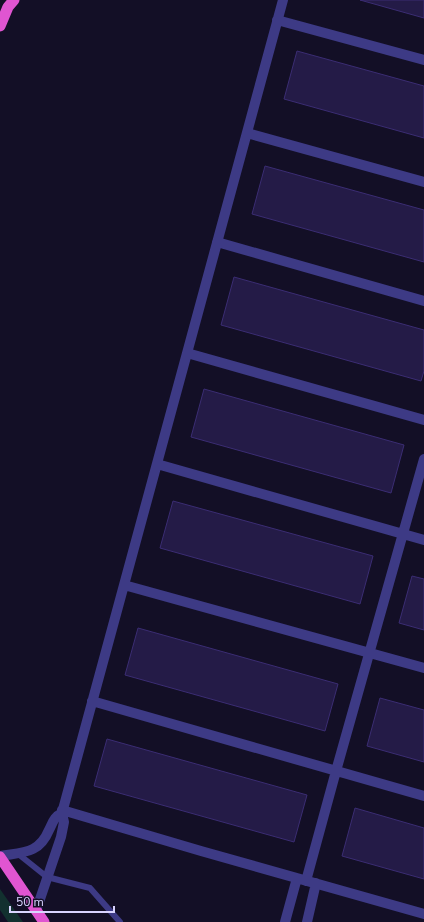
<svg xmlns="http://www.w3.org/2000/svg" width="424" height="922" font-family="'Nunito Sans',sans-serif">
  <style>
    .green { fill: #12302f }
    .building { fill: #241b47; stroke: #3b2d73 }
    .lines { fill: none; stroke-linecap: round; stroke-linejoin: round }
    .service { stroke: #3d3a85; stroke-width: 6 }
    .minor { stroke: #3d3a85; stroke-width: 10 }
    .trunk { stroke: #e055d1; stroke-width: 11 }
  </style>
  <rect width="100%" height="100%" fill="#130f26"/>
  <path class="green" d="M 0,889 L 23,922 L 8,922 L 0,910 Z"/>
  <path class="building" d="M 360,0 L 424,0 L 424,18 Z
    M 297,51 L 424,86 L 424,138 L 284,99 Z
    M 265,166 L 424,210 L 424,262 L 252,214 Z
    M 234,277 L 424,330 L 424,371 L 421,381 L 221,325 Z
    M 204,389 L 404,445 L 391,493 L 191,437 Z
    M 173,501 L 373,556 L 360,604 L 160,548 Z
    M 412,576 L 424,579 L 424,630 L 399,623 Z
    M 138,628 L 338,684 L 325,731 L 125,675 Z
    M 380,698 L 424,710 L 424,762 L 367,746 Z
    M 107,739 L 307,795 L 294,842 L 94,786 Z
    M 355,808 L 424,828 L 424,879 L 342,856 Z"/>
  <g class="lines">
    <path class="service" d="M 17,853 L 47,877 L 90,888 L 120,922"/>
    <path class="minor" d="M 277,20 L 424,60
      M 247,133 L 424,182
      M 217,242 L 424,301
      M 187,353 L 424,420
      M 157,464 L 424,540
      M 124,585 L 424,668
      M 92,701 L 424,796
      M 62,810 L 201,851 L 424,914
      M 0,856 C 23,852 39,854 49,830 C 53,822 54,817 62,813
      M 306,881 L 336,771 L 424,459
      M 36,911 L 61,837 L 64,822 L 62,813 L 283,0
      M 285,922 L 297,878
      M 307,922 L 316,883"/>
    <path class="trunk" d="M 0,26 L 8,7 L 14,0
      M 0,857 L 44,922"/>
  </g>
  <path d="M10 906v6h104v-6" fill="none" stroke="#d9d4ff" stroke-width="2"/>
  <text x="16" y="906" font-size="12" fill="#d9d4ff" stroke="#130f26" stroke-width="3" paint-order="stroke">50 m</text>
</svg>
